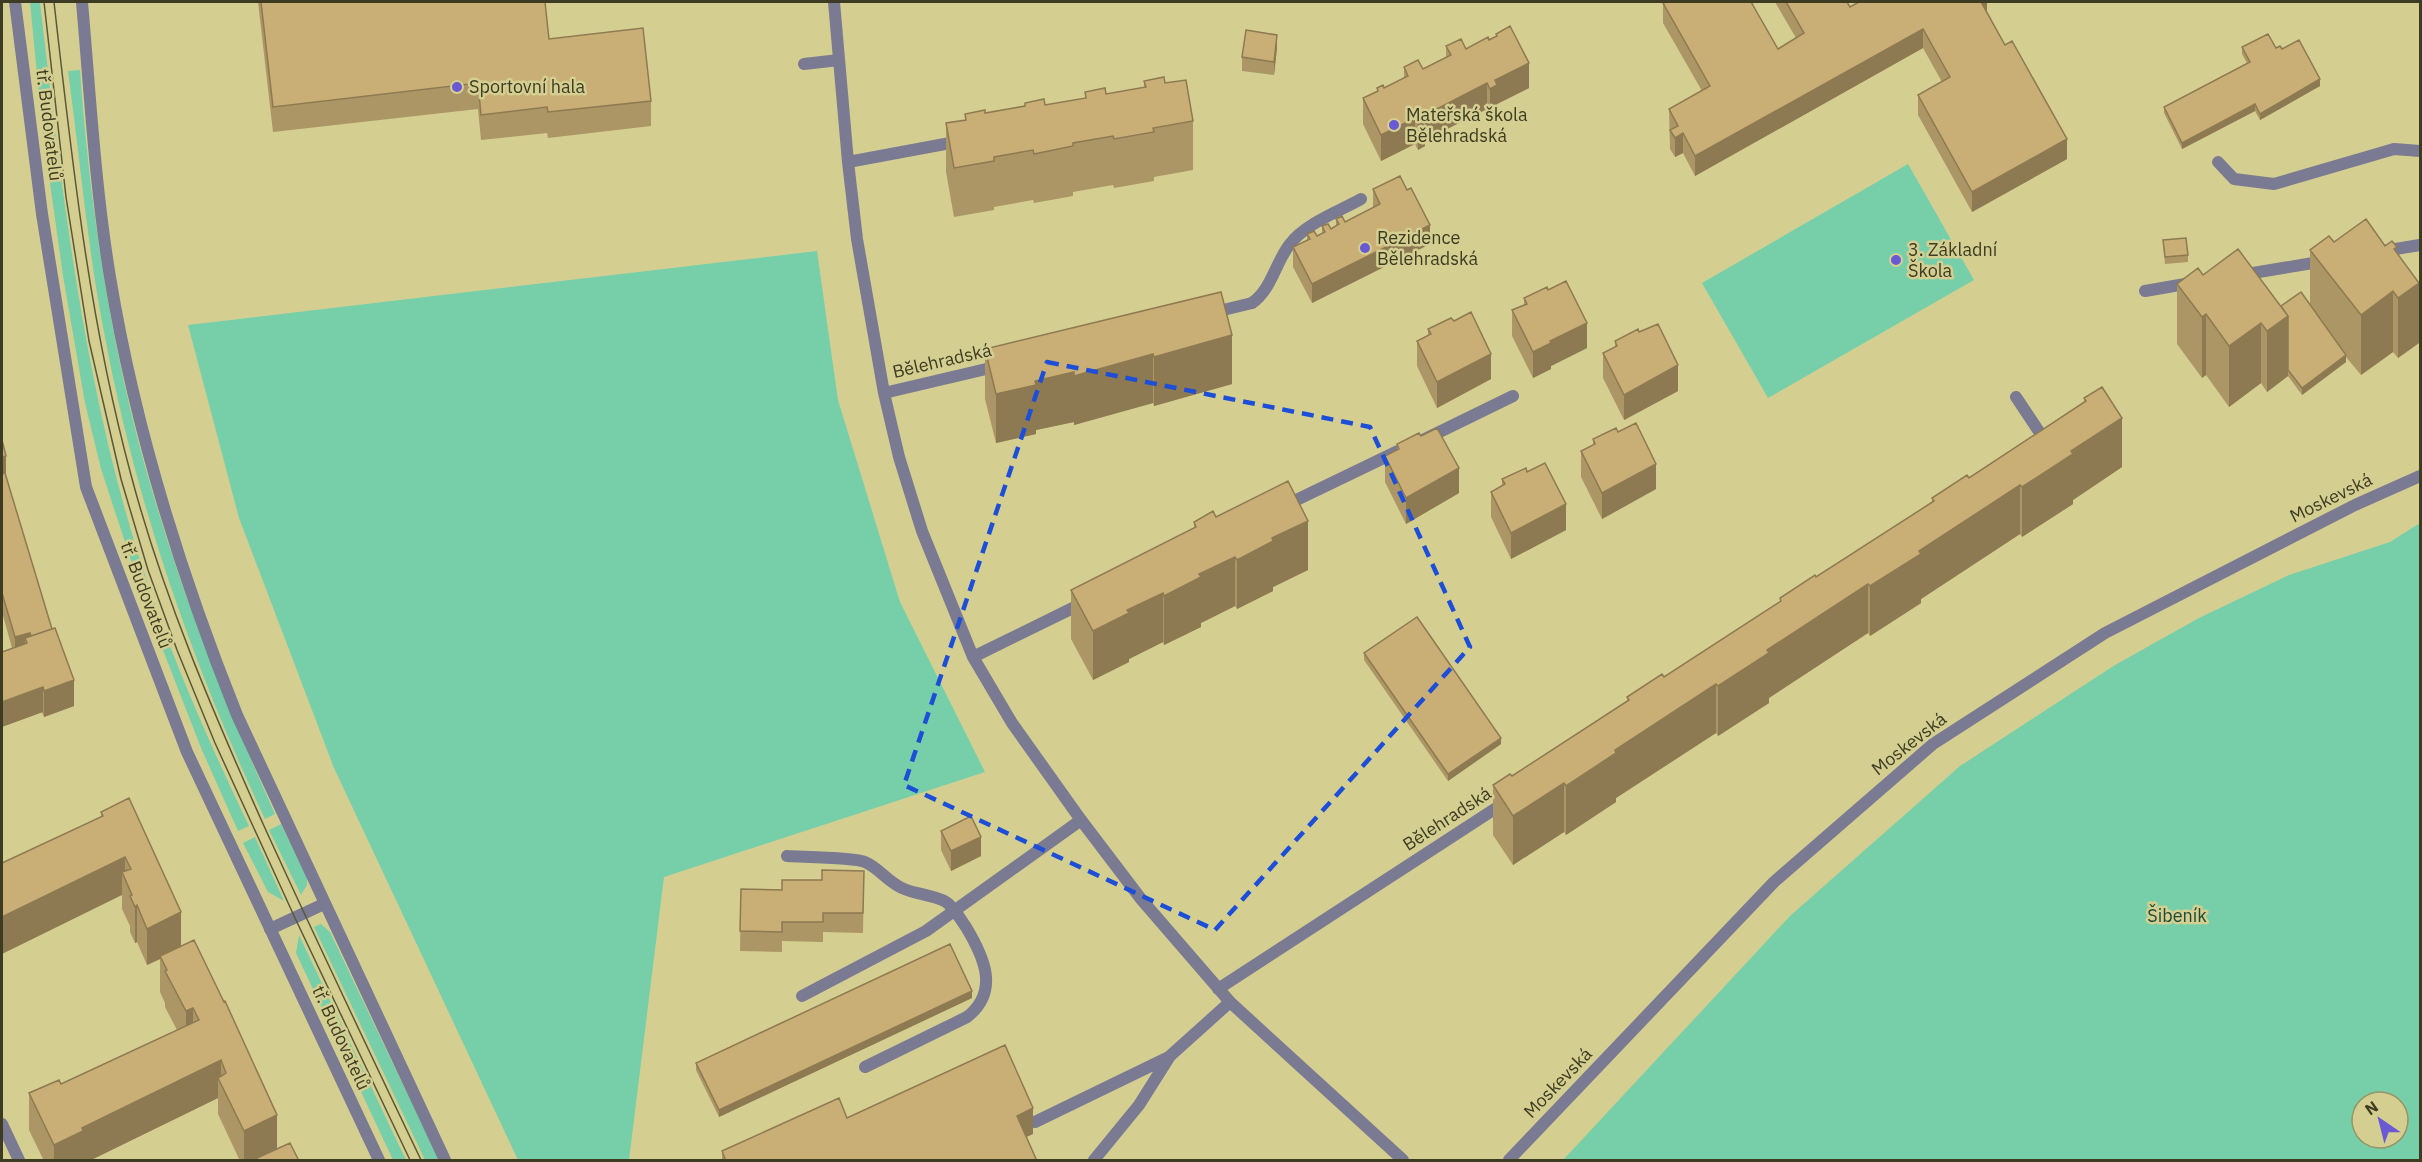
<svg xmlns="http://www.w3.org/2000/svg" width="2422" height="1162" font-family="'IBM Plex Sans',sans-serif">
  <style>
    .green { fill: #77cfa9; fill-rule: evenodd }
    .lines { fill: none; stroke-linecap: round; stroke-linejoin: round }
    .service { stroke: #7a7a92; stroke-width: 12 }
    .minor { stroke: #7a7a92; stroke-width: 12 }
    .tertiary { stroke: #7a7a92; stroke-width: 12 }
    .tram { stroke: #5a5838; stroke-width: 1.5 }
    .wall { fill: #ad9665 }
    .shaded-wall { fill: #8d7a52 }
    .building { fill: #c9ae75; stroke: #8d7a52; stroke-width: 1.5 }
    .marked { fill: none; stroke: #1d4ed8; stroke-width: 4.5; stroke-dasharray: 12 8; stroke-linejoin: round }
    .poi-dot { fill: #6959d3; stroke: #d4cf91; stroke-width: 2 }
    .labels { text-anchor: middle; stroke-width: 5; stroke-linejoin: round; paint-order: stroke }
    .poi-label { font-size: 18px; fill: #3d3b22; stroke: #d4cf91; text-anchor: start }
    .street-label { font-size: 18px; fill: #3d3b22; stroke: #d4cf91 }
    .park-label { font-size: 18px; fill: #1c4937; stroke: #d4cf91 }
  </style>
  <rect width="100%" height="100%" fill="#d4cf91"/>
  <path class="green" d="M 30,2 L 40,2 C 62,192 83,383 142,566 C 170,655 209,742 249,826 L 238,831 L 201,748 L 147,609 L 101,469 L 85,403 L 63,276 L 42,126 Z
    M 80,70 C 90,211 113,362 154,497 C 186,606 229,711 275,814 L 265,819 C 191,661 136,504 104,332 C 87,246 80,158 68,71 Z
    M 1908,164 L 1974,280 L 1768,398 L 1702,283 Z
    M 817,251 L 838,400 L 900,602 L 985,772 L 664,877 L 629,1160 L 518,1160 L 334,768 L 239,518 L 188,325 Z
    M 2420,523 L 2420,1160 L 1563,1160 L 1790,916 L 1960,766 L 2115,665 L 2199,618 L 2289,575 L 2390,542 ZM 2362,1102 L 2398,1102 L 2398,1138 L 2362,1138 Z
    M 281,824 L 307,878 L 307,885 L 301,895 L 269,830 Z
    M 255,837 L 284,901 L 268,892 L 243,843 Z
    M 321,924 L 330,932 L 439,1160 L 425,1160 L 314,927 Z
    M 299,935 L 406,1160 L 393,1160 L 296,953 Z"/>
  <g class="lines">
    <path class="service" d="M 804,64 L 839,60
      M 2218,162 L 2234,179 L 2274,184 L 2394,149 L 2420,151
      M 1252,303 C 1272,289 1275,263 1290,244 C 1306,223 1338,212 1361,199
      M 2016,397 L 2048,445
      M 787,856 C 802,857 853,857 865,862 C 879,868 888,882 902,888 C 916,895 933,894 946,902 C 955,908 960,919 966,927 C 984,957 1000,991 967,1017 L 865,1067
      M 802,996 L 926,931 L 1081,820
      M 1035,1122 L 1169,1057
      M 1094,1160 L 1139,1105 L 1170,1056 L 1230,1002"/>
    <path class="minor" d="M 834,2 L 848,162 L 857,239 L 884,393 L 899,457 L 922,531 L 973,657 L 1012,723 L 1081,820 L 1141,899 L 1230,1002 L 1403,1160
      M 848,162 L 961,141
      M 2383,251 L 2420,245
      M 2241,275 L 2325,261
      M 2145,291 L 2191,283
      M 1211,313 L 1252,303
      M 884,393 L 999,366
      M 1425,439 L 1513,396
      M 1284,506 L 1398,451
      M 973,657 L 1085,602
      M 270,929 L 324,904
      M 1218,989 L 1507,801
      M 2,1124 L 19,1160"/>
    <path class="tertiary" d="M 15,2 L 42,214 L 86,487 L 187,752 L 379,1160
      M 82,2 C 90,93 95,186 110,277 C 135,428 180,573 237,715 L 445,1160
      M 1509,1160 L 1774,882 L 1933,744 L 2105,633 L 2355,505 L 2420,476"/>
    <path class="tram" d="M 44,2 L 66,197 L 89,341 L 121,479 L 148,570 L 177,650 L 215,743 L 295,918 L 410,1160
      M 54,2 C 72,161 89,320 131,475 C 163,596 213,712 264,826 C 315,938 368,1049 421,1160"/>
  </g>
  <path class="wall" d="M 258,2 L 545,2 L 549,39 L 651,101 L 651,126 L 548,138 L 547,133 L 481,140 L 478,109 L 273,132 Z
    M 1667,2 L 1756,2 L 1752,4 L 1778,49 L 1796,38 L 1775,2 L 1847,2 L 1850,7 L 1987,2 L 1987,11 L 2067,159 L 1972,212 L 1918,115 L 1918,95 L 1942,82 L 1923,48 L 1695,176 L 1683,153 L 1675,157 L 1670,149 L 1669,109 L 1702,91 L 1663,23 L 1663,3 Z
    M 1496,34 L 1529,88 L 1497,104 L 1497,111 L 1490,115 L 1487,109 L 1425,140 L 1425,146 L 1418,150 L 1415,144 L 1381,161 L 1363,124 L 1363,98 L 1377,91 L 1377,88 L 1384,88 L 1404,79 L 1404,67 L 1423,69 L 1446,57 L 1446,46 L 1466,49 L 1496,36 Z
    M 2242,47 L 2282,49 L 2320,86 L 2260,120 L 2255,111 L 2182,149 L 2164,113 L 2164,107 L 2247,63 L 2242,54 Z
    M 1277,48 L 1274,75 L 1242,71 L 1242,57 Z
    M 1144,81 L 1165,83 L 1193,121 L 1193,170 L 1154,177 L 1154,181 L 1114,188 L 1113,185 L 1073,192 L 1073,196 L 1034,203 L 1033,200 L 994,207 L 994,210 L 954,217 L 946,172 L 946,123 L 965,120 L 965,114 L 985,113 L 1045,105 L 1085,98 L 1085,92 L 1106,94 L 1144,87 Z
    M 1373,189 L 1430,244 L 1312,303 L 1293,267 L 1293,247 L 1307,241 L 1307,234 L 1317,236 L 1322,233 L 1322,226 L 1331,229 L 1336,226 L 1336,219 L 1345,222 L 1373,208 Z
    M 2163,240 L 2188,255 L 2188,262 L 2165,264 Z
    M 2334,242 L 2397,253 L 2419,343 L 2398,358 L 2393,352 L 2361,375 L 2346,357 L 2346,362 L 2302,395 L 2288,376 L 2267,392 L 2261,383 L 2229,407 L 2206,375 L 2202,378 L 2177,344 L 2177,284 L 2203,275 L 2281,306 L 2310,304 L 2310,250 Z
    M 1221,292 L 1232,384 L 1154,406 L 1153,403 L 1074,425 L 1074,422 L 1036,430 L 1036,434 L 996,443 L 985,399 L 985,349 Z
    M 1524,298 L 1587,348 L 1551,366 L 1551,369 L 1533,378 L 1512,336 L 1512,310 L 1524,305 Z
    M 1428,329 L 1491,379 L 1437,408 L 1417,366 L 1417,341 L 1428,335 Z
    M 1639,332 L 1678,391 L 1624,420 L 1603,378 L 1603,353 L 1615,347 L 1615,341 Z
    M 2084,398 L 2122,467 L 2073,500 L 2073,504 L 2022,537 L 2020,534 L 1921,599 L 1921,603 L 1870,636 L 1868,633 L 1769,698 L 1769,703 L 1718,736 L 1716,733 L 1616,798 L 1616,802 L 1566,835 L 1564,832 L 1513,865 L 1493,835 L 1493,785 L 1512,776 L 1627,701 L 1627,697 L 1664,677 L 1780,602 L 1780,598 L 1816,577 L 1932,502 L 1932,498 L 1969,478 L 2084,402 Z
    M 1618,432 L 1656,489 L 1602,519 L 1581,477 L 1581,451 L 1593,446 L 1593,439 Z
    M 1421,436 L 1459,493 L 1406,524 L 1385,482 L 1385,456 L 1397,451 L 1397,444 Z
    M 2,440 L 6,477 L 74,706 L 44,717 L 12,648 L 2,612 Z
    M 1527,472 L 1566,530 L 1511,559 L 1491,517 L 1491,492 L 1502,486 L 1502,479 Z
    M 1216,517 L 1308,570 L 1273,587 L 1273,591 L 1237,609 L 1235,606 L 1201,623 L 1201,627 L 1164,645 L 1163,642 L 1129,659 L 1129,662 L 1093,680 L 1071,639 L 1071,590 L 1194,528 L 1194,522 Z
    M 1364,653 L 1501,744 L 1448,781 L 1364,660 Z
    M 101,812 L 181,946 L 277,1149 L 299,1161 L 240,1161 L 218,1114 L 218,1098 L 89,1161 L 44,1161 L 29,1130 L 29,1093 L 61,1084 L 177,1030 L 165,1007 L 165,1003 L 160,992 L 160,959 L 147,965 L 137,942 L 135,943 L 130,932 L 130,926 L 122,909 L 122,895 L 101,817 Z
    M 941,831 L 981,856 L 951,871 L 941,850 Z
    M 864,871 L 863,933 L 823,932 L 823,942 L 782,941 L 782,952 L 740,951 L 741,889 L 782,890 Z
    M 972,998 L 719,1117 L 696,1070 L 696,1063 Z
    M 847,1118 L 1033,1134 L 1026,1137 L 1037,1161 L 722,1161 L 722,1151 Z"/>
  <path class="shaded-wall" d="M 1978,2 L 1987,2 L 1987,11 Z
    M 1923,29 L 1923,48 L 1695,176 L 1695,156 Z
    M 1277,35 L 1277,48 L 1274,75 L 1274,62 Z
    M 1529,63 L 1529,88 L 1497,104 L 1497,111 L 1490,115 L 1490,89 L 1495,80 Z
    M 2320,79 L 2320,86 L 2260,120 L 2260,114 Z
    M 1487,83 L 1487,109 L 1425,140 L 1425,146 L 1418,150 L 1418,124 L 1423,116 Z
    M 2255,104 L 2255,111 L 2182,149 L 2182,143 Z
    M 1415,118 L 1415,144 L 1381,161 L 1381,135 Z
    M 1683,133 L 1683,153 L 1675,157 L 1675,138 Z
    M 2067,139 L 2067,159 L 1972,212 L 1972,192 Z
    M 1430,225 L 1430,244 L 1312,303 L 1312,284 Z
    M 2419,283 L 2419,343 L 2398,358 L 2398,298 Z
    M 2393,291 L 2393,352 L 2361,375 L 2361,315 Z
    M 2206,314 L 2206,375 L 2202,378 L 2202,317 Z
    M 2288,316 L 2288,376 L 2267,392 L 2267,331 Z
    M 1587,323 L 1587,348 L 1551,366 L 1551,369 L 1533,378 L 1533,352 L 1550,341 Z
    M 2261,323 L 2261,383 L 2229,407 L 2229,346 Z
    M 1232,335 L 1232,384 L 1154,406 L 1154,357 Z
    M 1153,354 L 1153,403 L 1074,425 L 1074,376 Z
    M 1491,354 L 1491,379 L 1437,408 L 1437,382 Z
    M 2346,355 L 2346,362 L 2302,395 L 2302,388 Z
    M 1678,365 L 1678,391 L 1624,420 L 1624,395 Z
    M 1074,372 L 1074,422 L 1036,430 L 1036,434 L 996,443 L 996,394 L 1035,381 Z
    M 2122,418 L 2122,467 L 2073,500 L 2073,504 L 2022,537 L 2022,487 L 2071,451 Z
    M 6,456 L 6,492 L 2,493 L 2,457 Z
    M 1656,464 L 1656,489 L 1602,519 L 1602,493 Z
    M 1459,468 L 1459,493 L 1406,524 L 1406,498 Z
    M 2020,485 L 2020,534 L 1921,599 L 1921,603 L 1870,636 L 1870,586 L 1919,551 Z
    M 1566,504 L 1566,530 L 1511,559 L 1511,533 Z
    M 1308,521 L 1308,570 L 1273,587 L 1273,591 L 1237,609 L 1237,560 L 1272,538 Z
    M 1235,557 L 1235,606 L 1201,623 L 1201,627 L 1164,645 L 1164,596 L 1199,574 Z
    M 1868,584 L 1868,633 L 1769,698 L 1769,703 L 1718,736 L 1718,686 L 1767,650 Z
    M 1163,593 L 1163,642 L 1129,659 L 1129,662 L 1093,680 L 1093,631 L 1127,610 Z
    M 30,633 L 30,652 L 25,638 L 25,654 L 15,657 L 15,637 Z
    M 74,680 L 74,706 L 44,717 L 44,691 Z
    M 1716,684 L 1716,733 L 1616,798 L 1616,802 L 1566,835 L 1566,786 L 1615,750 Z
    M 43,687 L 43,712 L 2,727 L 2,702 Z
    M 1501,738 L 1501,744 L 1448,781 L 1448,774 Z
    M 1564,783 L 1564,832 L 1513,865 L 1513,816 Z
    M 981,837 L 981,856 L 951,871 L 951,851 Z
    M 125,857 L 125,879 L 122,872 L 122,895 L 2,954 L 2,917 Z
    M 137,905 L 137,942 L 135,943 L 135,907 Z
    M 181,912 L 181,949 L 160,956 L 160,959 L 147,965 L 147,929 Z
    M 972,991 L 972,998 L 719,1117 L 719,1110 Z
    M 193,1008 L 193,1044 L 186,1048 L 186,1011 Z
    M 221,1060 L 221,1083 L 218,1078 L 218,1098 L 89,1161 L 54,1161 L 54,1145 L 82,1128 Z
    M 1033,1108 L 1033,1134 L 1017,1141 L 1017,1116 Z
    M 277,1115 L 277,1152 L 257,1158 L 257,1161 L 244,1161 L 244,1131 Z"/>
  <path class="building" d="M 261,2 L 545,2 L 549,39 L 643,28 L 651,101 L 548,112 L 547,107 L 481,115 L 478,83 L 273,107 Z
    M 1667,2 L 1751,2 L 1778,49 L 1804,33 L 1786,2 L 1847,2 L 1850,7 L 1859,2 L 1981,2 L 2005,45 L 2012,41 L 2067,139 L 1972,192 L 1918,95 L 1950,77 L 1923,29 L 1695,156 L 1683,133 L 1675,138 L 1670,130 L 1678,126 L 1669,109 L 1710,86 L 1663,3 Z
    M 1510,26 L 1529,63 L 1495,80 L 1497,85 L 1490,89 L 1487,83 L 1423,116 L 1425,120 L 1418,124 L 1415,118 L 1381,135 L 1363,98 L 1378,91 L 1377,88 L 1383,85 L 1384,88 L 1408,76 L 1404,67 L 1418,60 L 1423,69 L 1451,55 L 1446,46 L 1461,39 L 1466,49 L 1488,37 L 1489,40 L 1497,36 L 1496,34 Z
    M 1246,30 L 1277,35 L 1274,62 L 1242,57 Z
    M 2268,34 L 2276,48 L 2280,46 L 2282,49 L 2299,40 L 2320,79 L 2260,114 L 2255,104 L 2182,143 L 2164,107 L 2250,62 L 2242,47 Z
    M 1164,77 L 1165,83 L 1186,80 L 1193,121 L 1153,128 L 1154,132 L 1114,139 L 1113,136 L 1073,143 L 1073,146 L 1034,154 L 1033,150 L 994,157 L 994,161 L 954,168 L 946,123 L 966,120 L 965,114 L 985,110 L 985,113 L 1025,106 L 1025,103 L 1044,99 L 1045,105 L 1086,98 L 1085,92 L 1105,88 L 1106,94 L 1146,87 L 1144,81 Z
    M 1400,176 L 1407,190 L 1411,188 L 1430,225 L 1312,284 L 1293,247 L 1310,239 L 1307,234 L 1314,231 L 1317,236 L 1325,232 L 1322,226 L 1328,224 L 1331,229 L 1339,224 L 1336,219 L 1342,216 L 1345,222 L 1380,204 L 1373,189 Z
    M 2366,219 L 2385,246 L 2392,241 L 2397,247 L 2394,249 L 2419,283 L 2398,298 L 2393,291 L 2361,315 L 2310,250 L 2329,236 L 2334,242 Z
    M 2186,238 L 2188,255 L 2165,257 L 2163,240 Z
    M 2238,249 L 2288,316 L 2267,331 L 2261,323 L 2229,346 L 2206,314 L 2202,317 L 2177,284 L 2198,268 L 2203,275 Z
    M 1566,281 L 1587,323 L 1550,341 L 1551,343 L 1533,352 L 1512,310 L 1527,304 L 1524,298 L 1547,287 L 1548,290 Z
    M 1221,292 L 1232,335 L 1154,357 L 1153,354 L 1074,376 L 1074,372 L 1035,381 L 1036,385 L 996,394 L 985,349 Z
    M 2301,292 L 2346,355 L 2302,388 L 2288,370 L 2288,316 L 2281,306 Z
    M 1471,312 L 1491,354 L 1437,382 L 1417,341 L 1431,334 L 1428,329 L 1451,318 L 1454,321 Z
    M 1658,324 L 1678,365 L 1624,395 L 1603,353 L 1617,346 L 1615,341 L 1638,329 L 1639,332 Z
    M 2102,387 L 2122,418 L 2071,451 L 2073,454 L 2022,487 L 2020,485 L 1919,551 L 1921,554 L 1870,586 L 1868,584 L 1767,650 L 1769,653 L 1718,686 L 1716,684 L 1615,750 L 1616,753 L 1566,786 L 1564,783 L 1513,816 L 1493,785 L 1510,774 L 1512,776 L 1629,700 L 1627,697 L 1662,674 L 1664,677 L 1781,601 L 1780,598 L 1815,575 L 1816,577 L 1934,501 L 1932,498 L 1967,475 L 1969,478 L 2086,401 L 2084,398 Z
    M 1636,423 L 1656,464 L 1602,493 L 1581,451 L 1595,444 L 1593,439 L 1616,428 L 1618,432 Z
    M 1437,428 L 1459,468 L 1406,498 L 1385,456 L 1399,449 L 1397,444 L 1419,433 L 1421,436 Z
    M 2,440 L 6,456 L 2,457 Z
    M 1545,463 L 1566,504 L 1511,533 L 1491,492 L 1505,484 L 1502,479 L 1526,468 L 1527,472 Z
    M 5,473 L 52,629 L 31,636 L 30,633 L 15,637 L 2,593 L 2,474 Z
    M 1288,481 L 1308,521 L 1272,538 L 1273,541 L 1237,560 L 1235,557 L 1199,574 L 1201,577 L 1164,596 L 1163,593 L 1127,610 L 1129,613 L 1093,631 L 1071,590 L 1196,527 L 1194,522 L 1213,511 L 1216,517 Z
    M 1417,617 L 1501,738 L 1448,774 L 1364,653 Z
    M 55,628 L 74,680 L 44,691 L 43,687 L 2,702 L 2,652 L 27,643 L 25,638 Z
    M 129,798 L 181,912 L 147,929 L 137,905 L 135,907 L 130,896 L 132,895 L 122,872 L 131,869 L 125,857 L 2,917 L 2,863 L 103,816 L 101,812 Z
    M 971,816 L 981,837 L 951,851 L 941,831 Z
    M 822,870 L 864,871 L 863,913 L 823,913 L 823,922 L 782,922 L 782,932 L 740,931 L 741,889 L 782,890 L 782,880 L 822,880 Z
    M 194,940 L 224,1002 L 225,1001 L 277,1115 L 244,1131 L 218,1078 L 226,1073 L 221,1060 L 82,1128 L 83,1131 L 54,1145 L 29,1093 L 59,1080 L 61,1084 L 199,1020 L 193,1008 L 186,1011 L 165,971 L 167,970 L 160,956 Z
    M 950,944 L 972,991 L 719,1110 L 696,1063 Z
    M 1005,1045 L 1033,1108 L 1017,1116 L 1037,1161 L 726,1161 L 722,1151 L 839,1098 L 847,1118 Z
    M 290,1143 L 299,1161 L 258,1161 L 257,1158 Z"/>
  <path class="marked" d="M 1047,362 L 1370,427 L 1470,647 L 1215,930 L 904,785 Z"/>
  <g class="poi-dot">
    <circle cx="457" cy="87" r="6"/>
    <circle cx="1394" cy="125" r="6"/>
    <circle cx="1365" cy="248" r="6"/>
    <circle cx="1896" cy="260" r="6"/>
  </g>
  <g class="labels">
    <g class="poi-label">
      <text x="469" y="93">Sportovní hala</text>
      <text x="1406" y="121">Mateřská škola<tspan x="1406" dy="21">Bělehradská</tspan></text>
      <text x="1377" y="244">Rezidence<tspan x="1377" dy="21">Bělehradská</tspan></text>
      <text x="1908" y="256">3. Základní<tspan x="1908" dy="21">Škola</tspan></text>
    </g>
    <g class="street-label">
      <text transform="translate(49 125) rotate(83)" y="6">tř. Budovatelů</text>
      <text transform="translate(942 361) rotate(-13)" y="6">Bělehradská</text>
      <text transform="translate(2331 498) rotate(-26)" y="6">Moskevská</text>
      <text transform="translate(146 595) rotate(69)" y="6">tř. Budovatelů</text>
      <text transform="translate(1909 744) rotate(-38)" y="6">Moskevská</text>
      <text transform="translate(1447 819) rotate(-33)" y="6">Bělehradská</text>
      <text transform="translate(341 1038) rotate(65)" y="6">tř. Budovatelů</text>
      <text transform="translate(1558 1083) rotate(-46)" y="6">Moskevská</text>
    </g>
    <g class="park-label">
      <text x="2177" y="922">Šibeník</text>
    </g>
  </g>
  <rect width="2422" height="1162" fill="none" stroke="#3d3b22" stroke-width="6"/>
  <g transform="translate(2380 1120) rotate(325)"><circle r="28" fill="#d4cf91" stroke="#989465" stroke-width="1.5"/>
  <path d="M0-4.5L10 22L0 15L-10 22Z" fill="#6959d3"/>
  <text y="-9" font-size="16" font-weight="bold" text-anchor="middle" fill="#3d3b22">N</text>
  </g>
</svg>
